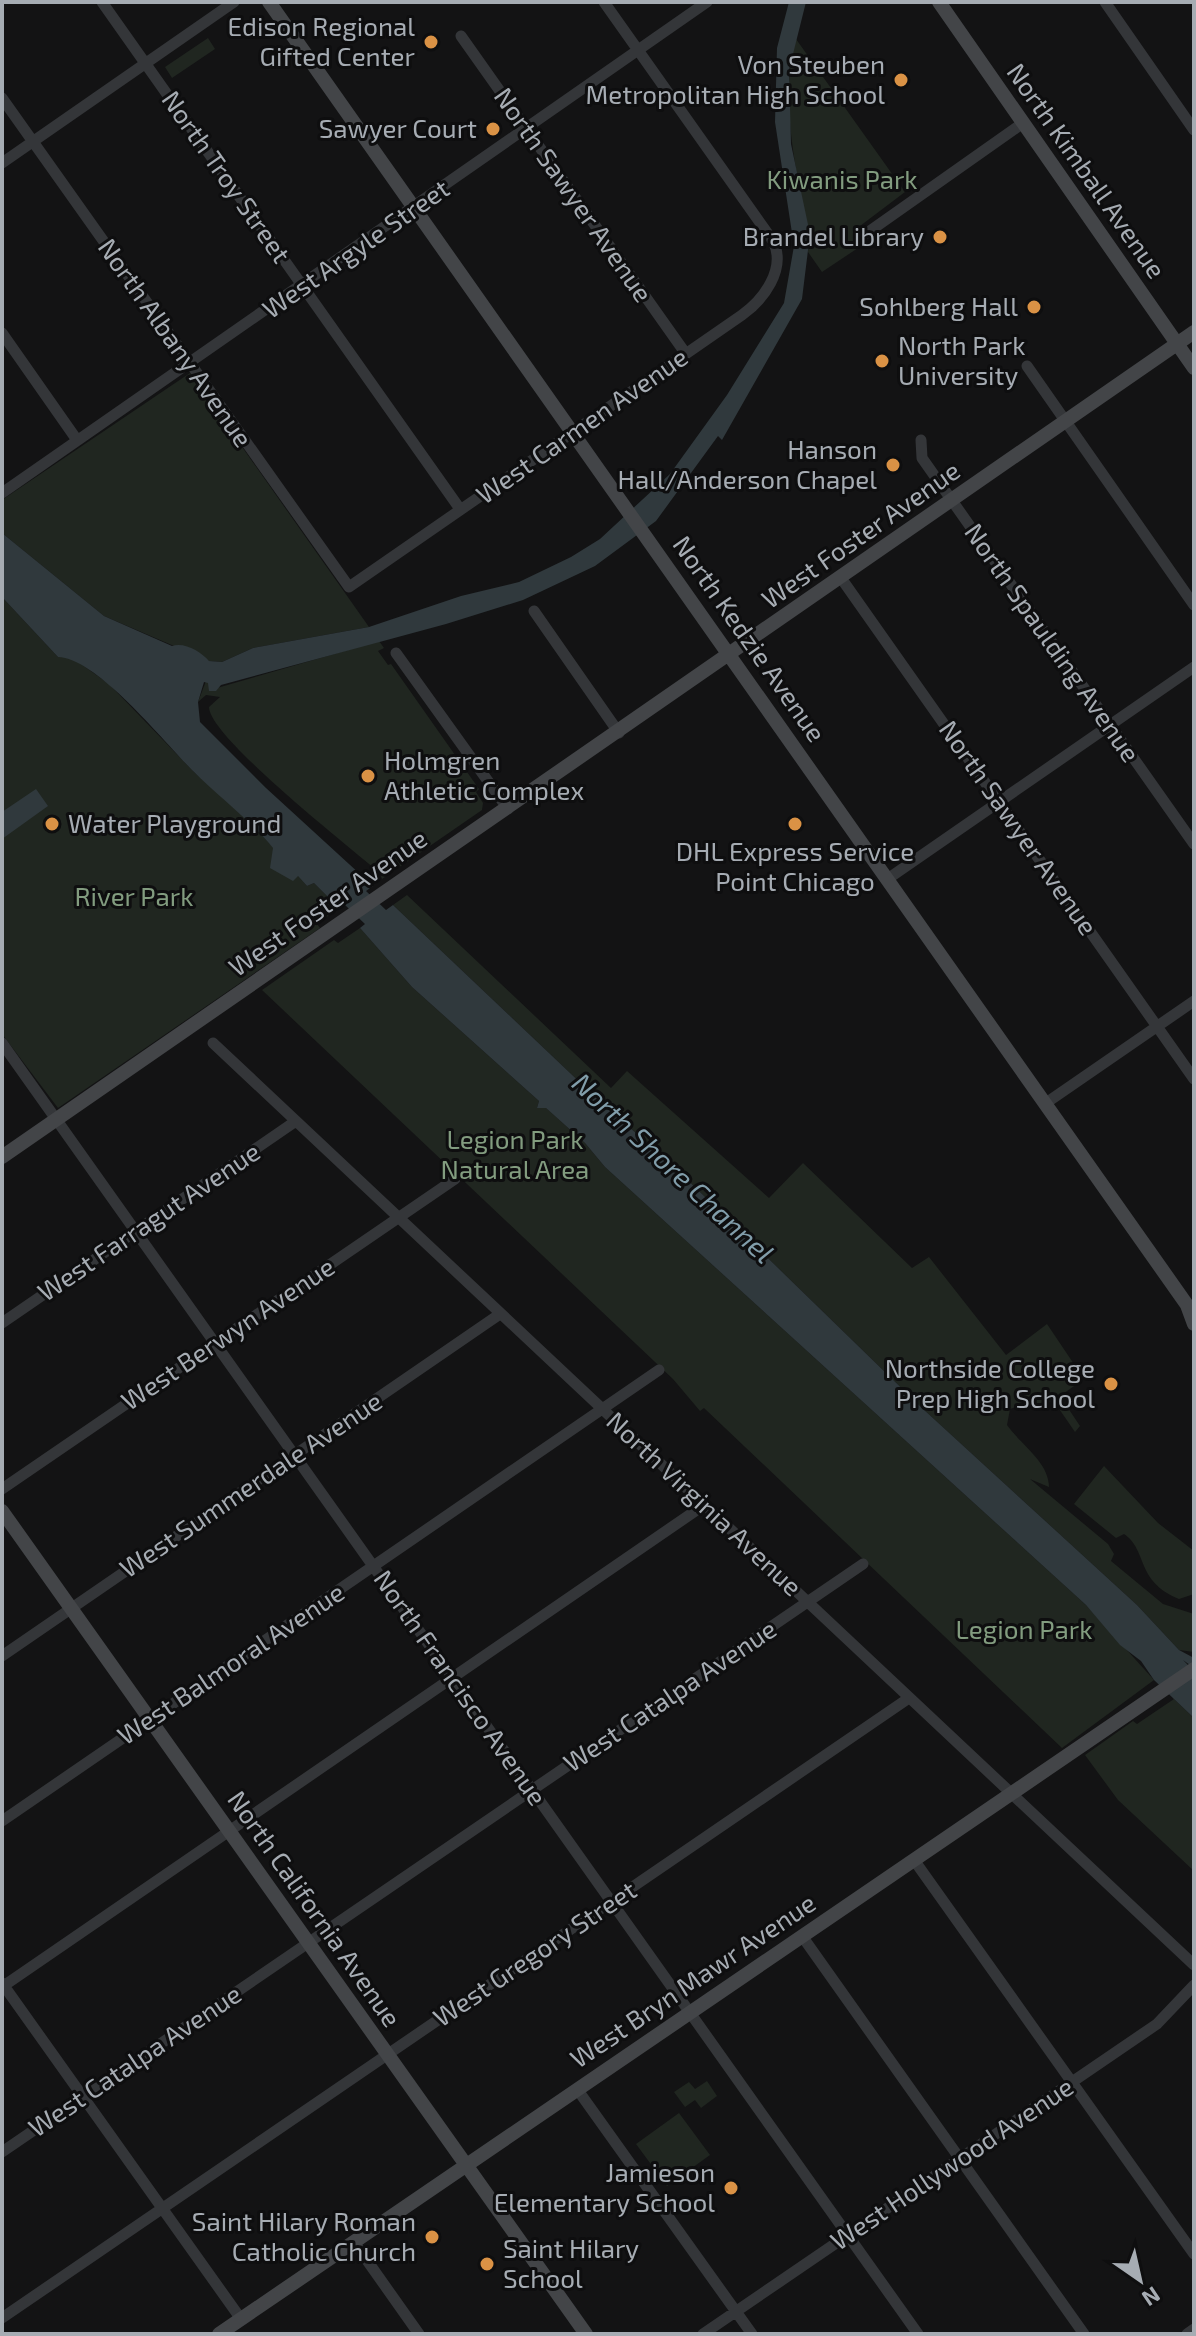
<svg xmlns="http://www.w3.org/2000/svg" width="1196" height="2336" font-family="'Exo 2',sans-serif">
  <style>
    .green { fill: #202620 }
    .water { fill: #30393d }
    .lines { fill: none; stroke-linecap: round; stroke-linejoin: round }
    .street { stroke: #343639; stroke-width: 11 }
    .secondary { stroke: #434548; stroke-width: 14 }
    .poi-dot { fill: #da9245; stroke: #0e0e0f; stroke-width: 3 }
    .labels { text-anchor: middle; stroke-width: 6; stroke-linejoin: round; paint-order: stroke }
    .poi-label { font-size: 26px; fill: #a6acb3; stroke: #0e0e0f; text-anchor: end }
    .street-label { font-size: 26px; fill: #a6acb3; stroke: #0e0e0f }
    .park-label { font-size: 26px; fill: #829c7f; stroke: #0e0e0f }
    .water-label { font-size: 28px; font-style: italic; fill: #819daa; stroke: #0e0e0f }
  </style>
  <rect width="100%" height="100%" fill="#131314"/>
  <path class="green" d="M 208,38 L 215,49 L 172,78 L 165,67 Z
    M 796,39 L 905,192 L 860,226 L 859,237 L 867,242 L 822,272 L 808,252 C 810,228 803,209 799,185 C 790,138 783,85 796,39 Z
    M 190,373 L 369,627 L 253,648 L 222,662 L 209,661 L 104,616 L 2,533 L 2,500 Z
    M 2,597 L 58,657 L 71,657 L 109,684 L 195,773 L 249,820 L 307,886 L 314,883 L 339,908 L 317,924 L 320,928 L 58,1108 L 2,1034 Z
    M 379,641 L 384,648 L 378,651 L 388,665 L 391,664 L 479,789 L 476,792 L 483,803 L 482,810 L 382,879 L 380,873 C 351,848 209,737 209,707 L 220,697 L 206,695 L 198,702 L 206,681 L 217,688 Z
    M 407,895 L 611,1088 L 627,1071 L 769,1198 L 803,1163 L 912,1268 L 929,1257 L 1006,1355 L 1047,1324 L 1084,1379 L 1060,1396 L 1080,1426 L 1075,1432 L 1053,1400 L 1043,1406 L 1031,1402 L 1010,1409 L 1007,1425 C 1021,1445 1049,1462 1049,1487 L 1030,1479 L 1108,1544 L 1114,1554 L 1111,1561 L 1163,1604 L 1194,1614 L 1194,1652 L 1179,1650 L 1137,1605 L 922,1408 L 665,1158 L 607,1108 L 393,905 Z
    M 360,928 L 412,987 L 539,1101 L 537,1108 L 545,1107 L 585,1143 L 605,1167 L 1086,1605 L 1154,1680 L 1062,1748 L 704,1408 L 700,1411 L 673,1379 L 262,990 L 334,940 L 338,943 Z
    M 1104,1466 L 1158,1523 L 1194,1551 L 1194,1594 L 1179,1599 C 1135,1581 1148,1550 1124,1534 L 1116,1538 L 1074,1504 Z
    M 1174,1699 L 1194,1718 L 1194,1871 L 1118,1800 L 1085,1755 L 1133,1721 L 1137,1724 Z
    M 707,2081 L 717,2096 L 701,2108 L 695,2100 L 685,2107 L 674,2092 L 689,2082 L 695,2089 Z
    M 679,2113 L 710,2155 L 667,2186 L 636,2144 Z"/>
  <path class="water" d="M 789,2 L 806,2 L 789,70 L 791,144 L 810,234 L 802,299 L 722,440 L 718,436 L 656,521 L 595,566 L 523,600 L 446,624 L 221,685 L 216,691 L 209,691 L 208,683 L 204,682 L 198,702 L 200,722 L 266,788 L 373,886 L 366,891 L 386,910 L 393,905 L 607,1108 L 665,1158 L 922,1408 L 1137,1605 L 1179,1650 L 1194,1658 L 1194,1668 L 1183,1660 L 1194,1671 L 1194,1718 L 1154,1680 L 1141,1661 L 1120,1645 L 1086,1605 L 605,1167 L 585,1143 L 546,1108 L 537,1108 L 539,1101 L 412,987 L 360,928 L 365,924 L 345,905 L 339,908 L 314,883 L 307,886 L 298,876 L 293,881 L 270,868 L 273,848 C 249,819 219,797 193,771 C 164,742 97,658 58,657 L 2,597 L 2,533 L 104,616 L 172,646 C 185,642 201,652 209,661 L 222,662 L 253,648 L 369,627 L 461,596 L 519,582 L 571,557 L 600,539 L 670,474 L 727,395 L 784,303 L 794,246 L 775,122 L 777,48 Z
    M 36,789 L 48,806 L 2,839 L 2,812 Z"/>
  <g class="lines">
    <path class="street" d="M 102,2 L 460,509
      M 1105,2 L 1194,130
      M 461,36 L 686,354
      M 2,98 L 349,587 L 742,315 C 763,300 787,269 773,241 L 604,2
      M 2,163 L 234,2
      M 867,233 L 1023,123
      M 2,333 L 77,440
      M 1027,366 L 1194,605
      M 921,440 L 922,458 L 1194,844
      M 2,493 L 707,2
      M 841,578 L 1194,1079
      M 534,611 L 619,733
      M 396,653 L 508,809
      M 889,878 L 1194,667
      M 2,1043 L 918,2334
      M 213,1043 L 1194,1965
      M 1046,1103 L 1194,1001
      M 2,1323 L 296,1121
      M 2,1489 L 455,1179
      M 2,1656 L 500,1314
      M 2,1821 L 659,1370
      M 914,1860 L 1194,2254
      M 802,1936 L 1084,2334
      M 2,1983 L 241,2319
      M 2,1987 L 704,1505
      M 577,2089 L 752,2334
      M 2,2152 L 863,1564
      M 354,2242 L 419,2334
      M 2,2318 L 909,1698
      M 703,2334 L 1157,2024 L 1194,1985
      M 1187,2334 L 1194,2329"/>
    <path class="secondary" d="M 269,2 L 1187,1305 L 1194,1324
      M 939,2 L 1194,368
      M 2,1157 L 1194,332
      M 2,1511 L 586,2334
      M 219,2334 L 1194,1669"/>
  </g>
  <g class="poi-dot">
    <circle cx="431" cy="42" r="8"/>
    <circle cx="901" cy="80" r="8"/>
    <circle cx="493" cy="129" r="8"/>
    <circle cx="940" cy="237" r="8"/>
    <circle cx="1034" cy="307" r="8"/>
    <circle cx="882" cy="361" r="8"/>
    <circle cx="893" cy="465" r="8"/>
    <circle cx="368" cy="776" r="8"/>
    <circle cx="52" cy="824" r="8"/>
    <circle cx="795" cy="824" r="8"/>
    <circle cx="1111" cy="1384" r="8"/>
    <circle cx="731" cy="2188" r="8"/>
    <circle cx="432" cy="2237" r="8"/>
    <circle cx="487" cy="2264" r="8"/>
  </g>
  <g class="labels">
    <g class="poi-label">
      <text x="415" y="36">Edison Regional<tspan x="415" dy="30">Gifted Center</tspan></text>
      <text x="885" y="74">Von Steuben<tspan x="885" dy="30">Metropolitan High School</tspan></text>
      <text x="477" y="138">Sawyer Court</text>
      <text x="924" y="246">Brandel Library</text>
      <text x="1018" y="316">Sohlberg Hall</text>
      <text x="898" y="355" text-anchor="start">North Park<tspan x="898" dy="30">University</tspan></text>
      <text x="877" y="459">Hanson<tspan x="877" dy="30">Hall/Anderson Chapel</tspan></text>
      <text x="384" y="770" text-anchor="start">Holmgren<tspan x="384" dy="30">Athletic Complex</tspan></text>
      <text x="68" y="833" text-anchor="start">Water Playground</text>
      <text x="795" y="861" text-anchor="middle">DHL Express Service<tspan x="795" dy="30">Point Chicago</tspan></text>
      <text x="1095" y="1378">Northside College<tspan x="1095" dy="30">Prep High School</tspan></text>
      <text x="715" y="2182">Jamieson<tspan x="715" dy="30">Elementary School</tspan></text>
      <text x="416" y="2231">Saint Hilary Roman<tspan x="416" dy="30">Catholic Church</tspan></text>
      <text x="503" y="2258" text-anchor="start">Saint Hilary<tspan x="503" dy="30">School</tspan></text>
    </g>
    <g class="street-label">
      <text transform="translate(1086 171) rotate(55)" y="9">North Kimball Avenue</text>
      <text transform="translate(226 177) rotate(55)" y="9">North Troy Street</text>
      <text transform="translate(573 195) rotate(55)" y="9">North Sawyer Avenue</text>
      <text transform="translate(356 249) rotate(-35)" y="9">West Argyle Street</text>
      <text transform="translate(175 343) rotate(55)" y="9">North Albany Avenue</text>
      <text transform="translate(582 426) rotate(-35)" y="9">West Carmen Avenue</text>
      <text transform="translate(861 535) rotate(-35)" y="9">West Foster Avenue</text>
      <text transform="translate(749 639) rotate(55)" y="9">North Kedzie Avenue</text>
      <text transform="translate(1052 643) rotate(55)" y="9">North Spaulding Avenue</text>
      <text transform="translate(1018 828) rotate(55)" y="9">North Sawyer Avenue</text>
      <text transform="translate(328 903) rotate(-35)" y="9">West Foster Avenue</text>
      <text transform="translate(149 1222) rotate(-34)" y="9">West Farragut Avenue</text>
      <text transform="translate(228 1334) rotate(-34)" y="9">West Berwyn Avenue</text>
      <text transform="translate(251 1485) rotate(-34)" y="9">West Summerdale Avenue</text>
      <text transform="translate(704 1504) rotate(43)" y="9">North Virginia Avenue</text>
      <text transform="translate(231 1664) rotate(-34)" y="9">West Balmoral Avenue</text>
      <text transform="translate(460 1688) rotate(55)" y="9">North Francisco Avenue</text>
      <text transform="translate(670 1696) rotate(-34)" y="9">West Catalpa Avenue</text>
      <text transform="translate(314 1909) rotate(55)" y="9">North California Avenue</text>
      <text transform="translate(535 1954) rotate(-34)" y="9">West Gregory Street</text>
      <text transform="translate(693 1981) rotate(-34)" y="9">West Bryn Mawr Avenue</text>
      <text transform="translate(135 2061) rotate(-34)" y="9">West Catalpa Avenue</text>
      <text transform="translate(952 2164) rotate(-34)" y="9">West Hollywood Avenue</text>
    </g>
    <g class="park-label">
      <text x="842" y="189">Kiwanis Park</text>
      <text x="134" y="906">River Park</text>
      <text x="515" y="1149">Legion Park<tspan x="515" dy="30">Natural Area</tspan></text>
      <text x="1024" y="1639">Legion Park</text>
    </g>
    <g class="water-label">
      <text transform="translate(673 1168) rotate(43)" y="10">North Shore Channel</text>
    </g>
  </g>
  <rect width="1196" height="2336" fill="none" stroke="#a6acb3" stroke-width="8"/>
  <g transform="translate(1140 2280) rotate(146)" stroke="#0e0e0f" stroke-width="6" paint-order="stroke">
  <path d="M0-6L14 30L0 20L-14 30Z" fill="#a6acb3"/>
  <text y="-12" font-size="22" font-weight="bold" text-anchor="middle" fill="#a6acb3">N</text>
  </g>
</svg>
